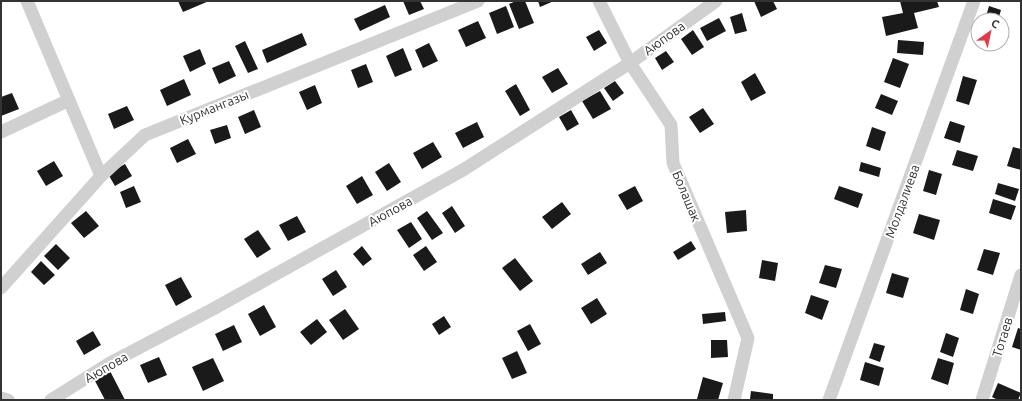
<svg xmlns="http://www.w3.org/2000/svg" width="1022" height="401" font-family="Ubuntu,sans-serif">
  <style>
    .building { fill: #1a1a1a }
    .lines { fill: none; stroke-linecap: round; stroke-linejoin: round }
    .minor { stroke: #d0d0d0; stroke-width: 13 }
    .labels { text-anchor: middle; stroke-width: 4; stroke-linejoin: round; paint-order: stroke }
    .street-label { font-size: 13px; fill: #333; stroke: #fff }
  </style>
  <rect width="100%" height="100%" fill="#fff"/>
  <path class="building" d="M 178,1 L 209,1 L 183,12 Z
    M 403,1 L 420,1 L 424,9 L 409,15 Z
    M 516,1 L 525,1 L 534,23 L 519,29 L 509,4 Z
    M 538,1 L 554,1 L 540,7 Z
    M 754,1 L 773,1 L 777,9 L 761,17 Z
    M 900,1 L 937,1 L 939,7 L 914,13 L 918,28 L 886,36 L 882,17 L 903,13 Z
    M 385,5 L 390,17 L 360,31 L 354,19 Z
    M 506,6 L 514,27 L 497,34 L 489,13 Z
    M 989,6 L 1001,10 L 998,20 L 985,20 Z
    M 742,13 L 747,31 L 735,34 L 730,17 Z
    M 719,18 L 726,31 L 707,41 L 700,28 Z
    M 478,21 L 486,38 L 466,47 L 458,30 Z
    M 599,30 L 607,43 L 594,51 L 586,37 Z
    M 693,30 L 704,47 L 692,55 L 681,39 Z
    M 302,33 L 307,45 L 267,63 L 262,50 Z
    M 898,40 L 924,42 L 923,55 L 897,53 Z
    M 245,41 L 258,69 L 248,73 L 235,46 Z
    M 429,43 L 438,61 L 423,68 L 415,50 Z
    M 403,48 L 412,70 L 395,77 L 386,56 Z
    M 200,49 L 206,64 L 190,72 L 183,56 Z
    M 666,51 L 674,62 L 662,70 L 655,58 Z
    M 893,58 L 909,64 L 900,88 L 884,82 Z
    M 229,61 L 236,76 L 219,84 L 212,68 Z
    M 366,64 L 373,82 L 358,88 L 351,70 Z
    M 558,68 L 568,84 L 552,93 L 542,77 Z
    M 755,73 L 766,93 L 751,101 L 741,82 Z
    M 963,76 L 977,80 L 969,105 L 956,101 Z
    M 184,79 L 191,95 L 167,106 L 160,90 Z
    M 615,81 L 624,93 L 613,101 L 604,88 Z
    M 516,84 L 530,110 L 520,116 L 505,91 Z
    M 315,85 L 322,103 L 307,110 L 299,92 Z
    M 600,91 L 611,109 L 593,119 L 582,101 Z
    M 12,93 L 19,109 L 1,116 L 1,97 Z
    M 881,94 L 898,101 L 892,115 L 875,108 Z
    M 127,106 L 134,120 L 114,129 L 108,114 Z
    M 703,108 L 714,124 L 700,133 L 689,117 Z
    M 254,110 L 261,127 L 245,134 L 238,117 Z
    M 571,110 L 579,124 L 567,131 L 559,117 Z
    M 950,121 L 965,126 L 960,143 L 944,138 Z
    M 477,122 L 484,137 L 463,148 L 455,133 Z
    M 227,125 L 231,138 L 215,144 L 210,130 Z
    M 872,127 L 886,132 L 880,151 L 866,146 Z
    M 188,139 L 196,154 L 177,163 L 170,148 Z
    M 433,142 L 442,157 L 422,169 L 413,153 Z
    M 1013,147 L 1021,149 L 1021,170 L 1007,166 Z
    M 957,150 L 978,156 L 973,171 L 952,165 Z
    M 54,161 L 63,176 L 46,186 L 37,171 Z
    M 861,162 L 881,168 L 879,177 L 859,171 Z
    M 389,163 L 401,182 L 387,191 L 375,172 Z
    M 125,164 L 132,176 L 115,186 L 108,174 Z
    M 929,170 L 942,174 L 936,195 L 923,191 Z
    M 362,176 L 373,195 L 357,204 L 346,186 Z
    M 998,183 L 1019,189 L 1015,201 L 995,194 Z
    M 134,186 L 141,202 L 126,208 L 120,192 Z
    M 635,186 L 643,201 L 627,210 L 618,195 Z
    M 839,186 L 863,194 L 858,208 L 834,199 Z
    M 993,199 L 1016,206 L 1011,220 L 989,213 Z
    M 562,202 L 571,214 L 552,229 L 542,217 Z
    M 452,206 L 465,226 L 455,233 L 442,213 Z
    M 746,210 L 747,231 L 727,233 L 725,212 Z
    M 86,211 L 99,226 L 84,238 L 71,223 Z
    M 427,211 L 443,233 L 432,240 L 417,218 Z
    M 919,214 L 940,220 L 934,240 L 913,233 Z
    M 297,216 L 306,232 L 288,241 L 279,225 Z
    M 411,222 L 422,239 L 409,248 L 397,230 Z
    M 258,230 L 271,249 L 257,258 L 244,239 Z
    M 691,241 L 696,249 L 678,260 L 673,252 Z
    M 56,244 L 70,258 L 58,270 L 44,256 Z
    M 362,246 L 372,259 L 363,266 L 353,254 Z
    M 426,246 L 437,262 L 424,271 L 413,255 Z
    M 984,249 L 1000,253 L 993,275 L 977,270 Z
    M 600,252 L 607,263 L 588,275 L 581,264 Z
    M 515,258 L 533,281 L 520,291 L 502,268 Z
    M 762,260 L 778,263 L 775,281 L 759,278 Z
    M 41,261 L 55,275 L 44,285 L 31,272 Z
    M 825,265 L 842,269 L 836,288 L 819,283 Z
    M 336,270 L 347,287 L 333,296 L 322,279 Z
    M 892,273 L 909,278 L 903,298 L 886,293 Z
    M 181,277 L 192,297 L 176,306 L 165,285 Z
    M 966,289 L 979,294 L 973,314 L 960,310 Z
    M 811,295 L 829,301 L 822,320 L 805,313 Z
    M 597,298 L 607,314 L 591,324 L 581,308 Z
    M 264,305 L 276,327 L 260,336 L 248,314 Z
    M 345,309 L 359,329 L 343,340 L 329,320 Z
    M 725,312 L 726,321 L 703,324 L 702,314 Z
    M 444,316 L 451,327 L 439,335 L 432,324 Z
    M 317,319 L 327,332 L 311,345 L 300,332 Z
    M 530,324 L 541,344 L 528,351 L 517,331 Z
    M 234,325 L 242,342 L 223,351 L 215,334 Z
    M 1018,328 L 1021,329 L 1021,350 L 1012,347 Z
    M 93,331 L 101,345 L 84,355 L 76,341 Z
    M 946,333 L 959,338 L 953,357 L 940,352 Z
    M 711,340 L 727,340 L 728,357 L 711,358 Z
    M 874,343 L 885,346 L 880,362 L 869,358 Z
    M 517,351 L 527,373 L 512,379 L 502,358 Z
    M 159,357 L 167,375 L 148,383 L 140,365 Z
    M 213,358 L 224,381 L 203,391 L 192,367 Z
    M 938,358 L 954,363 L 948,385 L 931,379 Z
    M 865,362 L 884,368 L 879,386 L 860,380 Z
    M 110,371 L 125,400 L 105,400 L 94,379 Z
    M 703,377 L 723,383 L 718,400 L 701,400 L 697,399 Z
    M 998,383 L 1021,393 L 1018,400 L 998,400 L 992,397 Z
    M 751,391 L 773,394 L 773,400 L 750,399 Z"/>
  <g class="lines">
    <path class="minor" d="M 27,1 L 101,176
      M 599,1 L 630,63 L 671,125 L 673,163 L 748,338 L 734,400
      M 1,132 L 69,100
      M 1,288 L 101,176 L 145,135 L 478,1
      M 1,398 L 8,400
      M 51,400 L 110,363 L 213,309 L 463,170 L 630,63 L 716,1
      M 829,400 L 974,1
      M 982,400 L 1021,275"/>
  </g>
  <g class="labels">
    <g class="street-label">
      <text transform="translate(664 38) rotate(-36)" y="5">Аюпова</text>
      <text transform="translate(214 107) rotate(-22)" y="5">Курмангазы</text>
      <text transform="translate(687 196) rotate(67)" y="5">Болашак</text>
      <text transform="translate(902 201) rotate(-70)" y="5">Молдалиева</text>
      <text transform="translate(390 211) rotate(-29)" y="5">Аюпова</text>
      <text transform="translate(1002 337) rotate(-73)" y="5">Тотаев</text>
      <text transform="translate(106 367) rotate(-30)" y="5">Аюпова</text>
    </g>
  </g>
  <rect width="1022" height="401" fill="none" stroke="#333333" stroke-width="4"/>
  <g transform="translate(990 32) rotate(33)"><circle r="19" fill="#ffffff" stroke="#adadad"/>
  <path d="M0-3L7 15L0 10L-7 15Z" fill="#e63946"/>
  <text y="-6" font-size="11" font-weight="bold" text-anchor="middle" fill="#333333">С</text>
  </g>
</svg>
